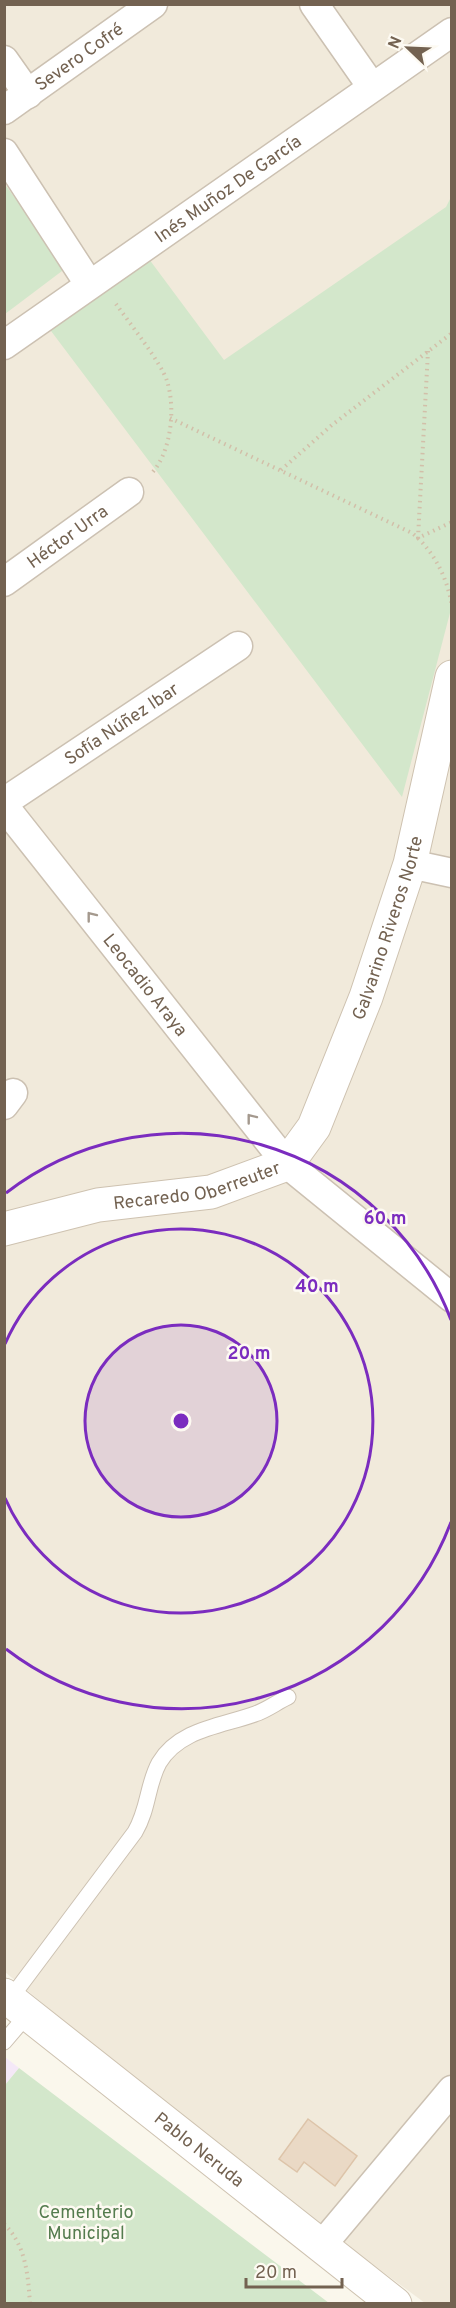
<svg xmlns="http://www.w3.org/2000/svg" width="456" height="2308" font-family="Overpass,sans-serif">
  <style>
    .residential { fill: #f1eadb }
    .education { fill: #f4e8f7 }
    .green { fill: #d3e7cb }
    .building { fill: #ead9c5; stroke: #ddc4a9; stroke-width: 1.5 }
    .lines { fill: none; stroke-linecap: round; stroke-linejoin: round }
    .lane-casing { stroke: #ccc1b2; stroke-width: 17 }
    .street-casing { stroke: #ccc1b2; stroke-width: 31 }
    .secondary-casing { stroke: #cec2b0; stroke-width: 35 }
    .path { stroke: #d2bfa9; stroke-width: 4; stroke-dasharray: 1.5 4.5; stroke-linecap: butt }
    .lane { stroke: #fff; stroke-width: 15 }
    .street { stroke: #fff; stroke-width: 28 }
    .secondary { stroke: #fff; stroke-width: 33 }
    .oneway { stroke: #a4998e }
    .ring { fill: none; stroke: #7b2cbf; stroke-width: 3 }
    .labels { text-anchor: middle; stroke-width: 5; stroke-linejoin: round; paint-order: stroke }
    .street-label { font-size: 18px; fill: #736251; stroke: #fdfaf2 }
    .park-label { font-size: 18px; fill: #547c4e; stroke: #fdfaf2 }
    .centre { fill: #7b2cbf; stroke: #fdfaf2; stroke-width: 3 }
    .ring-label { font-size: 18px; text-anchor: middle; font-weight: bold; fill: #7b2cbf; stroke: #fdfaf2; stroke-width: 5; stroke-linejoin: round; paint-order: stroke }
  </style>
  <rect width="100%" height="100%" fill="#faf7ec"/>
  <path class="residential" d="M 4,5 L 451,5 L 451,2303 L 425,2303 L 239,2166 L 5,1972 Z"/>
  <path class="education" d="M 5,2057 L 19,2068 L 5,2085 Z"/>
  <path class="green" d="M 4,183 L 66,268 L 5,314 L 4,314 Z
    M 451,197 L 451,609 L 402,797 L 48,327 L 146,255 L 224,360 L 446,207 Z
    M 19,2068 L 329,2303 L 5,2303 L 5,2085 Z"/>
  <path class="building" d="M 308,2119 L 357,2156 L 335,2186 L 304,2162 L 297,2172 L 279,2159 Z"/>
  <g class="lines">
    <g class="lane-casing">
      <path id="lane" d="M 10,1999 L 135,1832 C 149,1808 147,1785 159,1763 C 179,1729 222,1726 255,1714 C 267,1710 277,1702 288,1697
        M 4,2042 L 28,2014"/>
    </g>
    <g class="street-casing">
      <g id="street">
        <path d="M 314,4 L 372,87"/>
        <path d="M 4,60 L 28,94"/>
        <path id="s1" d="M 4,110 L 153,4"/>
        <path d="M 4,153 L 89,284"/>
        <path id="s2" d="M 4,345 L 452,32"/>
        <path id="s3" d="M 4,582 L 129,492"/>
        <path id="s4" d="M 4,802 L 238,646"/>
        <path id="s5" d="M 4,806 L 287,1164 L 452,1298"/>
        <path d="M 410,864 L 452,873"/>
        <path d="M 4,1105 L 13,1093"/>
        <path d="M 322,2245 L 452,2090"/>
      </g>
    </g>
    <g class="secondary-casing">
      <g id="secondary">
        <path id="s6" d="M 4,1229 L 98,1205 L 211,1192 L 287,1164 L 314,1127 L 366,997 L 410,864 L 452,677"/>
        <path id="s7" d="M 4,1995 L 395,2304"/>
      </g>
    </g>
    <path class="path" d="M 116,304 C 128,321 162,364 167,381 C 176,409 171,453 151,474
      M 428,351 L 418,538 L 452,522
      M 170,418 L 412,533 C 434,551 447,577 452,606
      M 281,470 L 332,425 L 452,333
      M 4,2224 C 26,2245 28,2275 30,2304"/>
    <use href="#lane" class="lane"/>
    <use href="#street" class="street"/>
    <use href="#secondary" class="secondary"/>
  </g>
  <defs><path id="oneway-chevron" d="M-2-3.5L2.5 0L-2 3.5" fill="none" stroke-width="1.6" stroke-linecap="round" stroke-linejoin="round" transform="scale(1.5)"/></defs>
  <g class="oneway">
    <use href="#oneway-chevron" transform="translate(91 916) rotate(-128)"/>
    <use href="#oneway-chevron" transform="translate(251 1118) rotate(-128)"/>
  </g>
  <circle cx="181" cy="1421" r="96" fill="#7b2cbf" fill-opacity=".12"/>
  <g class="ring">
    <circle cx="181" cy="1421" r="96"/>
    <path d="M5 1344A192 192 0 1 1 5 1498"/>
    <path d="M451 1522A288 288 0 0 1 6 1649M6 1193A288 288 0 0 1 451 1320"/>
  </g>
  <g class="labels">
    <g class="street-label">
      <text dy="6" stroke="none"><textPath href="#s1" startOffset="92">Severo Cofré</textPath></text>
      <text dy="6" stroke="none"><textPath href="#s2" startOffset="273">Inés Muñoz De García</textPath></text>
      <text dy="6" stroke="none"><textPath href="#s3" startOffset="78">Héctor Urra</textPath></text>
      <text dy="6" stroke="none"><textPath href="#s4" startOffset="141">Sofía Núñez Ibar</textPath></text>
      <text dy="6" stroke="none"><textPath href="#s6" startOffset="550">Galvarino Riveros Norte</textPath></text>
      <text dy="6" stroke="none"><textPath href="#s5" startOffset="228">Leocadio Araya</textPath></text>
      <text dy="6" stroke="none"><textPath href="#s6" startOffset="198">Recaredo Oberreuter</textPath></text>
      <text dy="6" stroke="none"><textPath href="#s7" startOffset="249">Pablo Neruda</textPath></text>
    </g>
    <g class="park-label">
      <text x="86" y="2218">Cementerio<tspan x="86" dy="21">Municipal</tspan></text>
    </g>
  </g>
  <circle cx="181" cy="1421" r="9" class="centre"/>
  <g class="ring-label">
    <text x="385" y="1224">60 m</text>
    <text x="317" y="1292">40 m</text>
    <text x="249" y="1359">20 m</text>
  </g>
  <rect width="456" height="2308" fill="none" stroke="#736251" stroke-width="12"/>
  <g transform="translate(408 48) rotate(293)" stroke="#fdfaf2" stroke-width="4.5" paint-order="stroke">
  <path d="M0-4.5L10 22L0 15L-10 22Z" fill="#736251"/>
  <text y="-9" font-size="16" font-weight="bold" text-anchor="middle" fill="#736251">N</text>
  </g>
  <path d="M246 2278v9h96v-9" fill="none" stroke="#736251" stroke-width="3"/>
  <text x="255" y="2278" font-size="18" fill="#736251" stroke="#fdfaf2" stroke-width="4.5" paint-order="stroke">20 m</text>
</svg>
